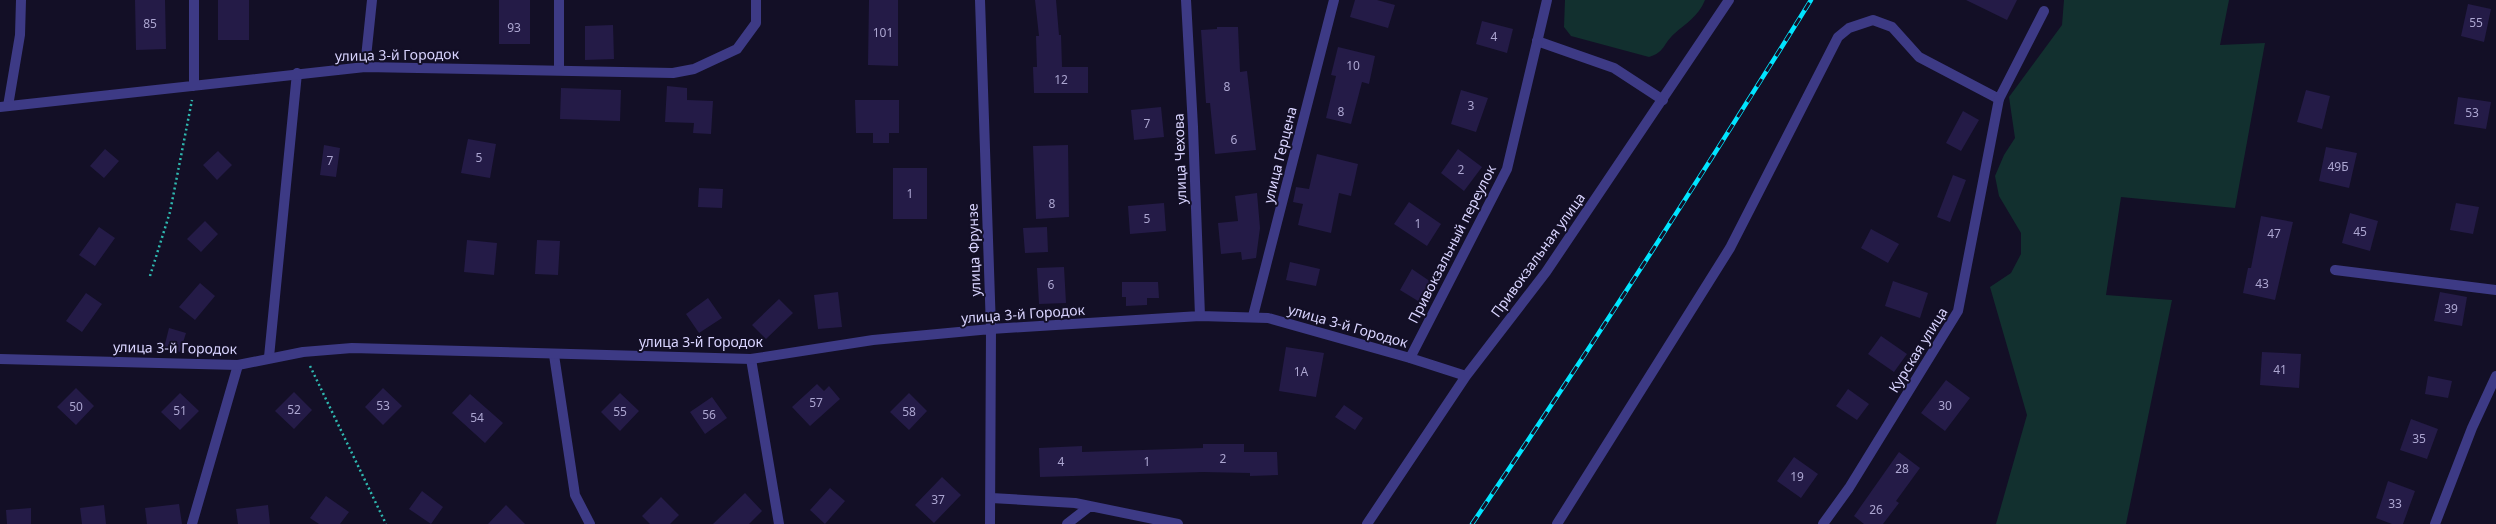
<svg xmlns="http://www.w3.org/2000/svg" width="2496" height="524" font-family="'Noto Sans',sans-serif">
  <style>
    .green { fill: #12302f }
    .building { fill: #241b47 }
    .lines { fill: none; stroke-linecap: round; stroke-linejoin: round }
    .path { stroke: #2fb8b0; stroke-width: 2.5; stroke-dasharray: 2 3; stroke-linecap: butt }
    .lane { stroke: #3d3a85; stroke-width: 10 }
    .street { stroke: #3d3a85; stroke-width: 10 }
    .rail-casing { stroke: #00e5ff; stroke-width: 4.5 }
    .rail { stroke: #130f26; stroke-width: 3; stroke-dasharray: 9; stroke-linecap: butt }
    .labels { text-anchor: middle; stroke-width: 4; stroke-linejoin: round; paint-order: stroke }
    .number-label { font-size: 12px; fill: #aca6d1 }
    .street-label { font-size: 14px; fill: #d9d4ff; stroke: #130f26 }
  </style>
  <rect width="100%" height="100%" fill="#130f26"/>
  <path class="green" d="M 1565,0 L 1705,0 C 1698,17 1686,23 1674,34 C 1663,44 1665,52 1649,57 L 1571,36 L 1564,27 Z
    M 2064,0 L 2229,0 L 2220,45 L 2265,43 L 2235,208 L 2121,197 L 2106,295 L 2172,300 L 2126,524 L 1996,524 L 2027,415 L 1990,287 L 2011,273 L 2021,254 L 2021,233 L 1999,196 L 1995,176 L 2004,155 L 2015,138 L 2009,97 L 2062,25 Z"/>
  <path class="building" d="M 135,0 L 165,0 L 166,49 L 136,50 Z
    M 218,0 L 249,0 L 249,40 L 218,40 Z
    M 499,0 L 530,0 L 530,44 L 499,44 Z
    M 869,0 L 898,0 L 898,66 L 868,65 Z
    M 1035,0 L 1056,0 L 1059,35 L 1061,35 L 1062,67 L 1088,67 L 1088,93 L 1034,93 L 1033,67 L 1037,67 L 1036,36 L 1039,36 Z
    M 1355,0 L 1377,0 L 1395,5 L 1388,28 L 1350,17 Z
    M 1966,0 L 2017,0 L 2007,20 Z
    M 2468,4 L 2491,9 L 2484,42 L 2461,36 Z
    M 1482,21 L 1513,29 L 1507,53 L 1476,44 Z
    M 613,25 L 614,59 L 585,60 L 585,26 Z
    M 1217,27 L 1238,27 L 1240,72 L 1247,71 L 1256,150 L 1215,154 L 1210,103 L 1206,103 L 1201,30 L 1217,29 Z
    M 1338,47 L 1375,56 L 1369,84 L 1362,82 L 1351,124 L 1326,118 L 1336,76 L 1331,75 Z
    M 667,86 L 687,88 L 687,100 L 713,101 L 711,134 L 693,133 L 694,123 L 665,122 Z
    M 561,88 L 621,90 L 620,121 L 560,119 Z
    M 1461,90 L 1488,98 L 1476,132 L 1451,124 Z
    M 2306,90 L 2330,96 L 2322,129 L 2297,122 Z
    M 2458,97 L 2491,102 L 2486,129 L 2454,124 Z
    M 855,100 L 899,100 L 899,133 L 889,133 L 889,143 L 873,143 L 873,133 L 856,133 Z
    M 1161,107 L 1164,137 L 1134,140 L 1131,110 Z
    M 1963,111 L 1979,120 L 1961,151 L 1946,143 Z
    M 468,139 L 496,144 L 490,178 L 461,173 Z
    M 324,145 L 340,148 L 336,177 L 320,175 Z
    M 1068,145 L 1069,217 L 1036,219 L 1033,146 Z
    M 2326,147 L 2357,153 L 2349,188 L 2319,181 Z
    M 105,149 L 119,161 L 104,178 L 90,166 Z
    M 1458,149 L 1482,167 L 1464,191 L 1441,173 Z
    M 218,151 L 232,165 L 217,180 L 203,165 Z
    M 1317,154 L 1358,164 L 1351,196 L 1339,193 L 1331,233 L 1298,225 L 1303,204 L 1293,202 L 1296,187 L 1309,189 Z
    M 893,168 L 927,168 L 927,219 L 893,219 Z
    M 1953,175 L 1966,180 L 1950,222 L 1937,217 Z
    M 699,188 L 723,189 L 722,208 L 698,207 Z
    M 1257,193 L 1260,228 L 1256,258 L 1242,260 L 1241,252 L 1221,254 L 1218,223 L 1238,221 L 1235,196 Z
    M 1409,202 L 1441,224 L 1427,246 L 1394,224 Z
    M 1164,203 L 1166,231 L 1130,234 L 1128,206 Z
    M 2456,203 L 2479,207 L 2473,234 L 2450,230 Z
    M 2350,213 L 2378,221 L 2370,251 L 2342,243 Z
    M 2261,216 L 2293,222 L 2275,300 L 2243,293 L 2248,268 L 2251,268 Z
    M 205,221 L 218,234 L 201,252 L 187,239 Z
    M 99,227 L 115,238 L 95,266 L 79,255 Z
    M 1047,227 L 1048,252 L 1025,253 L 1023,228 Z
    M 1871,229 L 1899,244 L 1888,263 L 1861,248 Z
    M 467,240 L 497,243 L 494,275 L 464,272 Z
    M 537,240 L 560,241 L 558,275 L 535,274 Z
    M 1290,262 L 1320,269 L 1316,286 L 1286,280 Z
    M 1064,267 L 1066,303 L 1039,304 L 1037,268 Z
    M 1412,269 L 1431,282 L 1418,301 L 1400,290 Z
    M 1893,281 L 1928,293 L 1920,318 L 1885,306 Z
    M 1122,282 L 1158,282 L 1159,298 L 1147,298 L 1147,305 L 1126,306 L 1126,297 L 1122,297 Z
    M 200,283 L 215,296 L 195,320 L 179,307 Z
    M 838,292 L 842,327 L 818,329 L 814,295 Z
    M 2440,292 L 2467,297 L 2462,326 L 2434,321 Z
    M 86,293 L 102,304 L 82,332 L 66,321 Z
    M 708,298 L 722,318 L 699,333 L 686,314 Z
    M 779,299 L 793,313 L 766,339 L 752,325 Z
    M 169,328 L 186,333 L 180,352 L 164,348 Z
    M 1881,336 L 1907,354 L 1894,372 L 1868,354 Z
    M 1286,347 L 1324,353 L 1316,397 L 1279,391 Z
    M 2262,352 L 2301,354 L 2299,388 L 2260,385 Z
    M 2428,376 L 2452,381 L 2448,398 L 2425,394 Z
    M 1946,380 L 1970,398 L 1945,431 L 1921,413 Z
    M 817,384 L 824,391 L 829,386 L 840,399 L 810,426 L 792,407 Z
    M 76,388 L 94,406 L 76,425 L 57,407 Z
    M 383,388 L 402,406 L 383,425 L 365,407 Z
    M 1848,389 L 1869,404 L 1857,420 L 1836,406 Z
    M 294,392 L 312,410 L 294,429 L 275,411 Z
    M 180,393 L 199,411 L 180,430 L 161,412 Z
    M 620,393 L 639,411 L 620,431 L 601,412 Z
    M 909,393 L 927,411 L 909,430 L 890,412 Z
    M 470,394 L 503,423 L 485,443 L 452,413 Z
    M 712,397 L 727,418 L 705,434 L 690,412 Z
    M 1344,405 L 1363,418 L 1355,430 L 1335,417 Z
    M 2411,419 L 2438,429 L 2427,459 L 2400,450 Z
    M 1203,444 L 1244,444 L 1244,452 L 1277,452 L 1278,475 L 1250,476 L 1250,473 L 1203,472 L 1040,477 L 1039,448 L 1082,446 L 1082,452 L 1203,448 Z
    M 1899,452 L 1920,468 L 1896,501 L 1899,503 L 1883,524 L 1864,524 L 1854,516 Z
    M 1794,457 L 1818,474 L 1801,498 L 1777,481 Z
    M 942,477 L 961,495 L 934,523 L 915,505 Z
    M 2388,481 L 2415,491 L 2403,524 L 2392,524 L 2376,518 Z
    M 830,488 L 845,501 L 825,524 L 810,510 Z
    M 422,491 L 443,507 L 431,524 L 409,509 Z
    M 745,493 L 762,511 L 749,524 L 713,524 Z
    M 326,496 L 349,512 L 340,524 L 319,524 L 310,518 Z
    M 661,497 L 679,515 L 670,524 L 650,524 L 642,516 Z
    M 179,504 L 182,524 L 147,524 L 145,508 Z
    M 104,505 L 106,524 L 82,524 L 80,508 Z
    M 268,505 L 270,524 L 238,524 L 236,509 Z
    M 506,505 L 525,524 L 488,524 Z
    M 31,508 L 31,524 L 7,524 L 6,510 Z"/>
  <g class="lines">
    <path class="path" d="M 150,276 L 170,212 L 192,100
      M 310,366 L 386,524"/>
    <path class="lane" d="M 1537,41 L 1614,68 L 1663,100
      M 365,67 L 372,0
      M 559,70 L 559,0
      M 8,106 L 20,35 L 21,0
      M 2335,270 L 2496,290
      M 554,355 L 575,495 L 590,524
      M 269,357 L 297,73
      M 751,359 L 779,524
      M 991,498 L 1075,503 L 1178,524
      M 192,524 L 238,365
      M 1067,524 L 1090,506
      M 1557,524 L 1730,248 L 1838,37 L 1849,28 L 1873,20 L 1892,27 L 1919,57 L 1999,99 L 2044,11"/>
    <path class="street" d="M 980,0 L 991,329 L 990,524
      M 1186,0 L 1193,127 L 1200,316
      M 194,86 L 194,0
      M 0,107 L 365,67 L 673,73 L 694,69 L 737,49 L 756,23 L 756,0
      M 1253,316 L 1334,0
      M 1410,358 L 1507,169 L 1547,0
      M 0,359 L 238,365 L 303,352 L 352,348 L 751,359 L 873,340 L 991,329 L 1200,316 L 1268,318 L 1410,358 L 1466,376
      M 1367,524 L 1466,376 L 1546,272 L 1729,0
      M 1823,524 L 1849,488 L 1958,311 L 1999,99
      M 2435,524 L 2472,428 L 2496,376"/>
    <g class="rail-casing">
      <path id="rail" d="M 1472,524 C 1588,352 1701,177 1811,0"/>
    </g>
    <use href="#rail" class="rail"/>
  </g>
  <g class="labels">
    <g class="number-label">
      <text x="2476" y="27">55</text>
      <text x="150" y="28">85</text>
      <text x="514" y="32">93</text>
      <text x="883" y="37">101</text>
      <text x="1494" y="41">4</text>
      <text x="1353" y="70">10</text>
      <text x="1061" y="84">12</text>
      <text x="1227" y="91">8</text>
      <text x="1471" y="110">3</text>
      <text x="1341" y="116">8</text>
      <text x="2472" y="117">53</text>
      <text x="1147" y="128">7</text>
      <text x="1234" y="144">6</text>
      <text x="479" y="162">5</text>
      <text x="330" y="165">7</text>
      <text x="2338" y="171">49Б</text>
      <text x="1461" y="174">2</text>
      <text x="910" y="198">1</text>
      <text x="1052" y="208">8</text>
      <text x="1147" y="223">5</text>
      <text x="1418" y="228">1</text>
      <text x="2360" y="236">45</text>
      <text x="2274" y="238">47</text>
      <text x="2262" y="288">43</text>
      <text x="1051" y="289">6</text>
      <text x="2451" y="313">39</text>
      <text x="2280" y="374">41</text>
      <text x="1301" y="376">1А</text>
      <text x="816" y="407">57</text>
      <text x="383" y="410">53</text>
      <text x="1945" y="410">30</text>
      <text x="76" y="411">50</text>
      <text x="294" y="414">52</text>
      <text x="180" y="415">51</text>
      <text x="620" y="416">55</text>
      <text x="909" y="416">58</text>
      <text x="709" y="419">56</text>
      <text x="477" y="422">54</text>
      <text x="2419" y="443">35</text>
      <text x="1223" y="463">2</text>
      <text x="1061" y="466">4</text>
      <text x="1147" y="466">1</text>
      <text x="1902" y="473">28</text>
      <text x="1797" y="481">19</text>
      <text x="938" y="504">37</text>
      <text x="2395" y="508">33</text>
      <text x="1876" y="514">26</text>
    </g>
    <g class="street-label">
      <text transform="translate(397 55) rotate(-1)" y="5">улица 3-й Городок</text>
      <text transform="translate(1280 155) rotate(-76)" y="5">улица Герцена</text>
      <text transform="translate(1180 159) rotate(-92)" y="5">улица Чехова</text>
      <text transform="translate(1452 244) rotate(-63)" y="5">Привокзальный переулок</text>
      <text transform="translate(974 250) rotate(-92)" y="5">улица Фрунзе</text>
      <text transform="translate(1538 255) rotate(-54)" y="5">Привокзальная улица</text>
      <text transform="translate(1023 314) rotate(-4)" y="5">улица 3-й Городок</text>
      <text transform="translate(1348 326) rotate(16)" y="5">улица 3-й Городок</text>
      <text x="701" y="347">улица 3-й Городок</text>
      <text transform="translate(175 348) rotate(1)" y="5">улица 3-й Городок</text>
      <text transform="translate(1918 350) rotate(-58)" y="5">Курская улица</text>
    </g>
  </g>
</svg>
